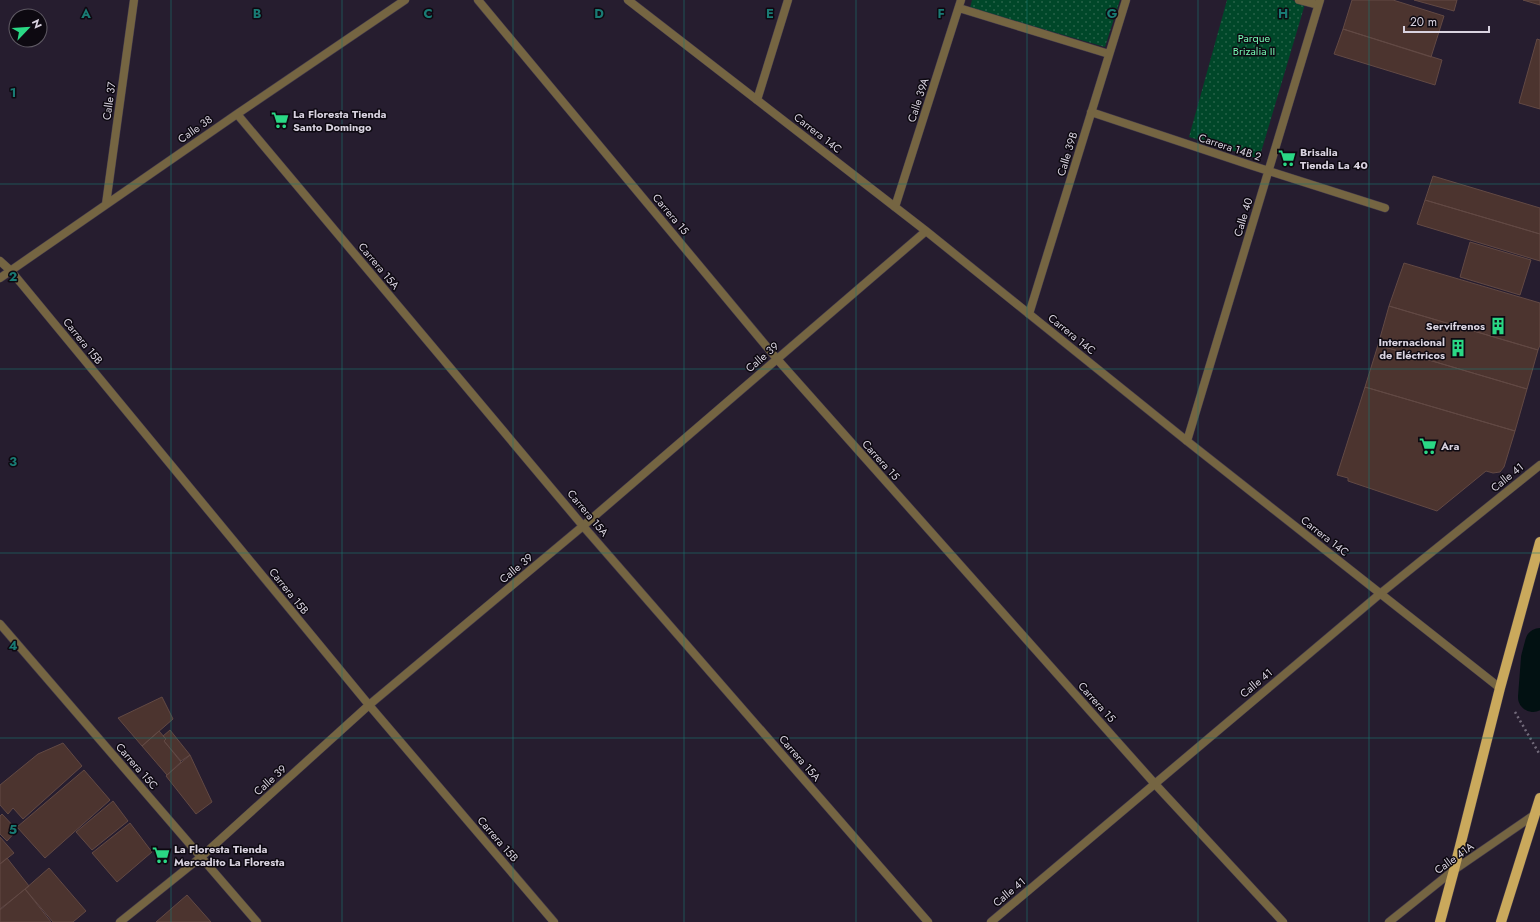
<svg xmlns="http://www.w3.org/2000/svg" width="1540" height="922" font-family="Jost,sans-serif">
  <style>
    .park { fill: url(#park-dots) }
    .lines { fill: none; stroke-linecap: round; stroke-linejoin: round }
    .canal { stroke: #021112; stroke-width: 30 }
    .building { fill: #4c342f; stroke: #624944 }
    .minor-casing { stroke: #433a4b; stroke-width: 9 }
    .primary-casing { stroke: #433a4b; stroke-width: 11 }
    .path { stroke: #736b7b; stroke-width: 2.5; stroke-dasharray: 2 3; stroke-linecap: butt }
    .minor { stroke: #756542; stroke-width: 8 }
    .primary { stroke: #caa95c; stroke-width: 10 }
    .grid { fill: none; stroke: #197b74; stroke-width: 1; stroke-opacity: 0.55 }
    .labels { text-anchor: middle; stroke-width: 3; stroke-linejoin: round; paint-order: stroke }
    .park-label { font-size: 11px; fill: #77f9b4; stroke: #0d0911 }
    .street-label { font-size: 11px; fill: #d9d3e0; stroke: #0d0911 }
    .poi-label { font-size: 11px; font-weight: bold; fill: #d9d3e0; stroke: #0d0911; text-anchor: start }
    .grid-label { font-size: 13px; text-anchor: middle; font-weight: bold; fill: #197b74; stroke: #0d0911; stroke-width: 3; stroke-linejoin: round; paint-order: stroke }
  </style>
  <defs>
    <pattern id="park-dots" width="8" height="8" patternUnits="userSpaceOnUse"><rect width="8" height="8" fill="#004729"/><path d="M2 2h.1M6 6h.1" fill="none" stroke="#256148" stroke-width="1.8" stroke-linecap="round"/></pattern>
  </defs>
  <rect width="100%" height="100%" fill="#261d2f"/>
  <path class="park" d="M 972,0 L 1120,0 L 1105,47 L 970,8 Z
    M 1227,0 L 1292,0 L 1305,4 L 1259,159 L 1189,137 Z"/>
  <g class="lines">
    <path class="canal" d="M 1533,697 L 1536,658 L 1540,643"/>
  </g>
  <path class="building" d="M 1352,0 L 1393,0 L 1444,16 L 1431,57 L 1343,29 Z
    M 1414,0 L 1457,0 L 1454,11 Z
    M 1523,0 L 1540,0 L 1540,5 Z
    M 1343,29 L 1442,60 L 1435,85 L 1334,54 Z
    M 1537,39 L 1540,40 L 1540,109 L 1519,103 Z
    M 1433,176 L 1540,208 L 1540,234 L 1425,200 Z
    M 1425,200 L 1540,234 L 1540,261 L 1417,224 Z
    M 1470,242 L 1531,260 L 1520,295 L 1460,277 Z
    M 1404,263 L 1540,303 L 1540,345 L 1538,350 L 1389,306 Z
    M 1389,306 L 1538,350 L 1527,389 L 1378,345 Z
    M 1378,345 L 1527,389 L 1515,431 L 1365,387 Z
    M 1365,387 L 1515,431 L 1504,467 L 1500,472 L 1493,473 L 1486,471 L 1437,511 L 1348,481 L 1348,478 L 1337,475 Z
    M 162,697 L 173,719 L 142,746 L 118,718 Z
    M 170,730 L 190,755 L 181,761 L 164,741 L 166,739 L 163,736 Z
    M 159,731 L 166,739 L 164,741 L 181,762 L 167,775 L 142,746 Z
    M 63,743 L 82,766 L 23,819 L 13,808 L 8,814 L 0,805 L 0,785 L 38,754 Z
    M 190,755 L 212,802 L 196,814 L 166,776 Z
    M 84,770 L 110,800 L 45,858 L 17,827 Z
    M 113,801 L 128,821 L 92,850 L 76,832 Z
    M 2,814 L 17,830 L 7,841 L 0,834 L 0,816 Z
    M 130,823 L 152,852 L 117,882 L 92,853 Z
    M 0,837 L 14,853 L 0,864 Z
    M 7,858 L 29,886 L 0,909 L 0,864 Z
    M 49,868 L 86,911 L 73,922 L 53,922 L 25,889 Z
    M 25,889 L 51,922 L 0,922 L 0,910 Z
    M 187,895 L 211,922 L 156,922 Z"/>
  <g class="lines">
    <g class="minor-casing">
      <path id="minor" d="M 478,0 L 777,359 L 1155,784 L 1283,922
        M 628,0 L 926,231 L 1187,441 L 1500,688
        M 1299,0 L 1318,5
        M 959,8 L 1109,54
        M 757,100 L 788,0
        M 1091,112 L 1250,165 L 1385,208
        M 237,114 L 583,526 L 928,922
        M 106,204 L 134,0
        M 895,207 L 961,0
        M 0,261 L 11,271 L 369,705 L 554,922
        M 0,278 L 237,114 L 405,0
        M 1029,314 L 1126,0
        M 1187,441 L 1320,0
        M 0,624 L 257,922
        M 120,922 L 201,857 L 369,705 L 583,526 L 926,231
        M 991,922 L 1381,593 L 1540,465
        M 1389,922 L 1454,870 L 1534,815"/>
    </g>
    <g class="primary-casing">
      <path id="primary" d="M 1440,922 L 1454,870 L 1500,688 L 1540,542
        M 1501,922 L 1540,798"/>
    </g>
    <path class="path" d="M 1515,712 L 1540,755"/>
    <use href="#minor" class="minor"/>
    <use href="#primary" class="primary"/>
  </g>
  <path class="grid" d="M 171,0 L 171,922M 342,0 L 342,922M 513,0 L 513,922M 684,0 L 684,922M 856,0 L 856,922M 1027,0 L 1027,922M 1198,0 L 1198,922M 1369,0 L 1369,922M 0,184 L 1540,184M 0,369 L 1540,369M 0,553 L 1540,553M 0,738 L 1540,738"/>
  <defs>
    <g id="supermarket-bare" transform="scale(1.38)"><path d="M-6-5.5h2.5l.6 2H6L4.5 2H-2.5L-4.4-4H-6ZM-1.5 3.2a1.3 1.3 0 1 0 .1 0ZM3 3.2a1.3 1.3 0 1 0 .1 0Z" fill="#2ad885" stroke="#0d0911" stroke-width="2.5" paint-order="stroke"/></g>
    <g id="building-bare" transform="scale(1.38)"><path d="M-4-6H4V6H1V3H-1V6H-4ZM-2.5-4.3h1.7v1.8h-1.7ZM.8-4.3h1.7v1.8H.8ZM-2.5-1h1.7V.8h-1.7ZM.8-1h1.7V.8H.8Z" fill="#2ad885" stroke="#0d0911" stroke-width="2.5" paint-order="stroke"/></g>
  </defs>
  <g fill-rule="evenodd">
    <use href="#supermarket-bare" x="280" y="120"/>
    <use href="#supermarket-bare" x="1287" y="158"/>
    <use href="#building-bare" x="1498" y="326"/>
    <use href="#building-bare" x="1458" y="348"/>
    <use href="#supermarket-bare" x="1428" y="446"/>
    <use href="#supermarket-bare" x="161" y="855"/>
  </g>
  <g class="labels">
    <g class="park-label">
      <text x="1254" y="42">Parque<tspan x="1254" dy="13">Brizalia II</tspan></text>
    </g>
    <g class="street-label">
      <text transform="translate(918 100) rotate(-72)" y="4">Calle 39A</text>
      <text transform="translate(109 101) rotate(-82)" y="4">Calle 37</text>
      <text transform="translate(195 129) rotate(-35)" y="4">Calle 38</text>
      <text transform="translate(818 133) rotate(38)" y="4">Carrera 14C</text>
      <text transform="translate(1230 147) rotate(18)" y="4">Carrera 14B 2</text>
      <text transform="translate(1067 154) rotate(-73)" y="4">Calle 39B</text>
      <text transform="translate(671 214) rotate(50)" y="4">Carrera 15</text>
      <text transform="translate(1243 217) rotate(-73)" y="4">Calle 40</text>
      <text transform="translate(379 266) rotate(50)" y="4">Carrera 15A</text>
      <text transform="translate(1072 334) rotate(39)" y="4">Carrera 14C</text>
      <text transform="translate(83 341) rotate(51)" y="4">Carrera 15B</text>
      <text transform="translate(762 357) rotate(-41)" y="4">Calle 39</text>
      <text transform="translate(881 460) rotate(48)" y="4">Carrera 15</text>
      <text transform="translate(1507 477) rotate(-39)" y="4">Calle 41</text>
      <text transform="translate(588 513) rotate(50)" y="4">Carrera 15A</text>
      <text transform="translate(1325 536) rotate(38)" y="4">Carrera 14C</text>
      <text transform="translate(516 568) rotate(-40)" y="4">Calle 39</text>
      <text transform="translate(289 591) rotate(51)" y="4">Carrera 15B</text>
      <text transform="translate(1256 683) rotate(-40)" y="4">Calle 41</text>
      <text transform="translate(1097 702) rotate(48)" y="4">Carrera 15</text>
      <text transform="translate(800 758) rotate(49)" y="4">Carrera 15A</text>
      <text transform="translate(137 766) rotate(49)" y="4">Carrera 15C</text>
      <text transform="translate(270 780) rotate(-42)" y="4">Calle 39</text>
      <text transform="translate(498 839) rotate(49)" y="4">Carrera 15B</text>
      <text transform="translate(1454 858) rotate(-36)" y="4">Calle 41A</text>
      <text transform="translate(1009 892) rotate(-40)" y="4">Calle 41</text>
    </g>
    <g class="poi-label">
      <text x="293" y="118">La Floresta Tienda<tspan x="293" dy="13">Santo Domingo</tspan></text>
      <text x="1300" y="156">Brisalia<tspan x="1300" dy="13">Tienda La 40</tspan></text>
      <text x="1485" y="330" text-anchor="end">Servifrenos</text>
      <text x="1445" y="346" text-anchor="end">Internacional<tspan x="1445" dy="13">de Eléctricos</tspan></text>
      <text x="1441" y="450">Ara</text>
      <text x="174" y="853">La Floresta Tienda<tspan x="174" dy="13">Mercadito La Floresta</tspan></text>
    </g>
  </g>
  <g class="grid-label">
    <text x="86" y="18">A</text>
    <text x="257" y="18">B</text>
    <text x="428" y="18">C</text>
    <text x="599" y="18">D</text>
    <text x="770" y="18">E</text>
    <text x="941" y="18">F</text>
    <text x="1112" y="18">G</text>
    <text x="1283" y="18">H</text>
    <text x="13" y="97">1</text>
    <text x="13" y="281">2</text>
    <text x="13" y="466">3</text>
    <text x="13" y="650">4</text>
    <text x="13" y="834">5</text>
  </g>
  <g transform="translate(28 28) rotate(65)"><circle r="19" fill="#0d0911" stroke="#5f5a64"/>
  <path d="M0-3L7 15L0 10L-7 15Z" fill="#2ad885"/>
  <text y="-6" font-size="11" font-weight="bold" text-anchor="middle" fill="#d9d3e0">N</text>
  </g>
  <path d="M1404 26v6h85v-6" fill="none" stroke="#d9d3e0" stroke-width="2"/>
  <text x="1410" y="26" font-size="12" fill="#d9d3e0" stroke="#0d0911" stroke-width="3" paint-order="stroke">20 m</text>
</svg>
